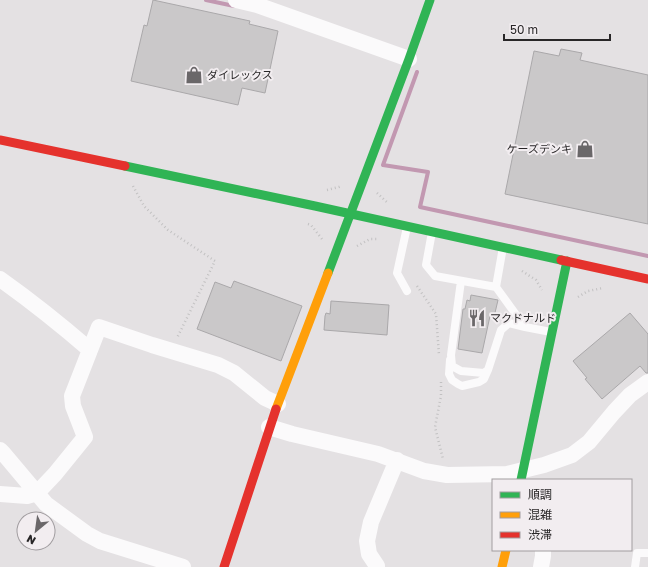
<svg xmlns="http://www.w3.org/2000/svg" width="648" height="567" font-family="'Golos Text','Noto Sans JP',sans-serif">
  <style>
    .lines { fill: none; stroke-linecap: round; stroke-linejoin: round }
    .stream { stroke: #c298b1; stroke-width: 4 }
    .building { fill: #cac8c9; stroke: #aaa8aa }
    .path { stroke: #c2c1c2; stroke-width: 2.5; stroke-dasharray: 1 3; stroke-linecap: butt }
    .lane { stroke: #fbfafb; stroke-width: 8 }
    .street { stroke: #fbfafb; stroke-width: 16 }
    .fast { stroke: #30b455; stroke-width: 9 }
    .slow { stroke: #ff9f0a; stroke-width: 9 }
    .jam { stroke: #e5322d; stroke-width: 9 }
    .labels { text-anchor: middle; stroke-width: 4; stroke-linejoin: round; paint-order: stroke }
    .poi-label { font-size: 11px; fill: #282627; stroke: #f2edf0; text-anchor: start }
  </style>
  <rect width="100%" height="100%" fill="#e4e1e3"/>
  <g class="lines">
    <path class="stream" d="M 206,0 L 234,6
      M 417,72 L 383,165 L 428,172 L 420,207 L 648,256"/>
  </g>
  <path class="building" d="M 153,0 L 250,21 L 249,24 L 278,31 L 265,93 L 242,88 L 238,105 L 131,81 L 144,25 L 147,26 Z
    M 561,49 L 582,53 L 580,60 L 648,75 L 648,224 L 505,194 L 534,51 L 559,56 Z
    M 234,281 L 302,306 L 281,361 L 197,329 L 215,282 L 231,288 Z
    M 471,295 L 498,300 L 494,317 L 490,316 L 482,353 L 458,349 L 463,309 L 465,309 L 467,300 L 470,301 Z
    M 331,301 L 389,305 L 387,335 L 324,330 L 325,316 L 326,313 L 330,314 Z
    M 630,313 L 648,334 L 648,373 L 646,373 L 640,366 L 602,399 L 585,379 L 587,378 L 573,361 Z"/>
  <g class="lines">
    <path class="path" d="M 133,186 L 144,206 L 168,230 L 215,261 L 177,338
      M 327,190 L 339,187 L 341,186
      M 377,193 L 388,203
      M 308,224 L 311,225 L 322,239
      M 357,246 L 370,239 L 377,239
      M 522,271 L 536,280 L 542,290
      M 417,286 L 436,314 L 439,355
      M 578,297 L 588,291 L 603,288
      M 441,382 L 441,396 L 435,427 L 443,459"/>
    <path class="lane" d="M 432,232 L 426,265 L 435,276 L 496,287
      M 503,247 L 496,287 L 525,327 L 551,332
      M 461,281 L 451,355 L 452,366 L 461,371 L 484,373 L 488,370 L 501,330 L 509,323 L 525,327
      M 407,291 L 397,273 L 407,227
      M 450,360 L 449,374 L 452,380 L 458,384 L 462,386 L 479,382 L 484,379 L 488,370
      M 635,567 L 637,553 L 648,553"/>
    <path class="street" d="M 236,0 L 257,5 L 409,59
      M 0,279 C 31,301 61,325 90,350
      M 269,427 L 292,434 L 378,454 L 424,471 L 447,475 L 507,474 L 544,465 L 572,455 L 589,442 L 614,412 L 630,395 L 648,382
      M 0,450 L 3,453 L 46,504 L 87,534 L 100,541 L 183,567
      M 0,494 L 27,496 L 37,493 L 55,474 L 85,437 L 73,406 L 72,396 L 99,327 L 152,345 L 218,365 L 234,373 L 265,398 L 278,404
      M 376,567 L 377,566 L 369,554 L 367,541 L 371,522 L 397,460
      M 541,567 L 543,556 L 543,550"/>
    <path class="fast" d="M 125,166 L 315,206 L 561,260
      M 328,273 L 409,59 L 430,0
      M 521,480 L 567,261"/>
    <path class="slow" d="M 276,409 L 328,273
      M 502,567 L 506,550"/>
    <path class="jam" d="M 0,140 L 125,166
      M 561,260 L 648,279
      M 224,567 L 276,409"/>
  </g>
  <defs>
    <g id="shop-bare" transform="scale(1.38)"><path d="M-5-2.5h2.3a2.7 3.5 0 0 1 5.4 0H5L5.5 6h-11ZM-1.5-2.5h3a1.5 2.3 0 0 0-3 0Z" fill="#6a6769" stroke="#f2edf0" stroke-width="2.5" paint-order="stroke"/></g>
    <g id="restaurant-bare" transform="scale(1.38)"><path d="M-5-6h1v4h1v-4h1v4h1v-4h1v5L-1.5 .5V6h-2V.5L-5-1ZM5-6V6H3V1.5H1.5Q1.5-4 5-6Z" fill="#6a6769" stroke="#f2edf0" stroke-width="2.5" paint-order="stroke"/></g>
  </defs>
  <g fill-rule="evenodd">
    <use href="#shop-bare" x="194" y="75"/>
    <use href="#shop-bare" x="585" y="149"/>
    <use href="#restaurant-bare" x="477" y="318"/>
  </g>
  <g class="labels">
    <g class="poi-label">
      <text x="207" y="79">ダイレックス</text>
      <text x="572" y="153" text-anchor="end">ケーズデンキ</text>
      <text x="490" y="322">マクドナルド</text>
    </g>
  </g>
  <rect x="492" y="479" width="140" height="72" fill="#f2edf0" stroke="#a19da0"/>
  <rect x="500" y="492" width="20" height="6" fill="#30b455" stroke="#a19da0"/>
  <text x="528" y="499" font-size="12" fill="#282627">順調</text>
  <rect x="500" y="512" width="20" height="6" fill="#ff9f0a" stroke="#a19da0"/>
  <text x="528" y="519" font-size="12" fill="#282627">混雑</text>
  <rect x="500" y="532" width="20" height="6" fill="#e5322d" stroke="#a19da0"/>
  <text x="528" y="539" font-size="12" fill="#282627">渋滞</text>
  <g transform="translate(36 531) rotate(209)"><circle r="19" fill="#f2edf0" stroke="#a19da0"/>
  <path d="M0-3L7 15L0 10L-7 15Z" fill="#6a6769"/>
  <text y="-6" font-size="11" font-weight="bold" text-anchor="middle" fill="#282627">N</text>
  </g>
  <path d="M504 34v6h106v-6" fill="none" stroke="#282627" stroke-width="2"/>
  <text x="510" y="34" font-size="12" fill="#282627" stroke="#f2edf0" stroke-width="3" paint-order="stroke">50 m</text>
</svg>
